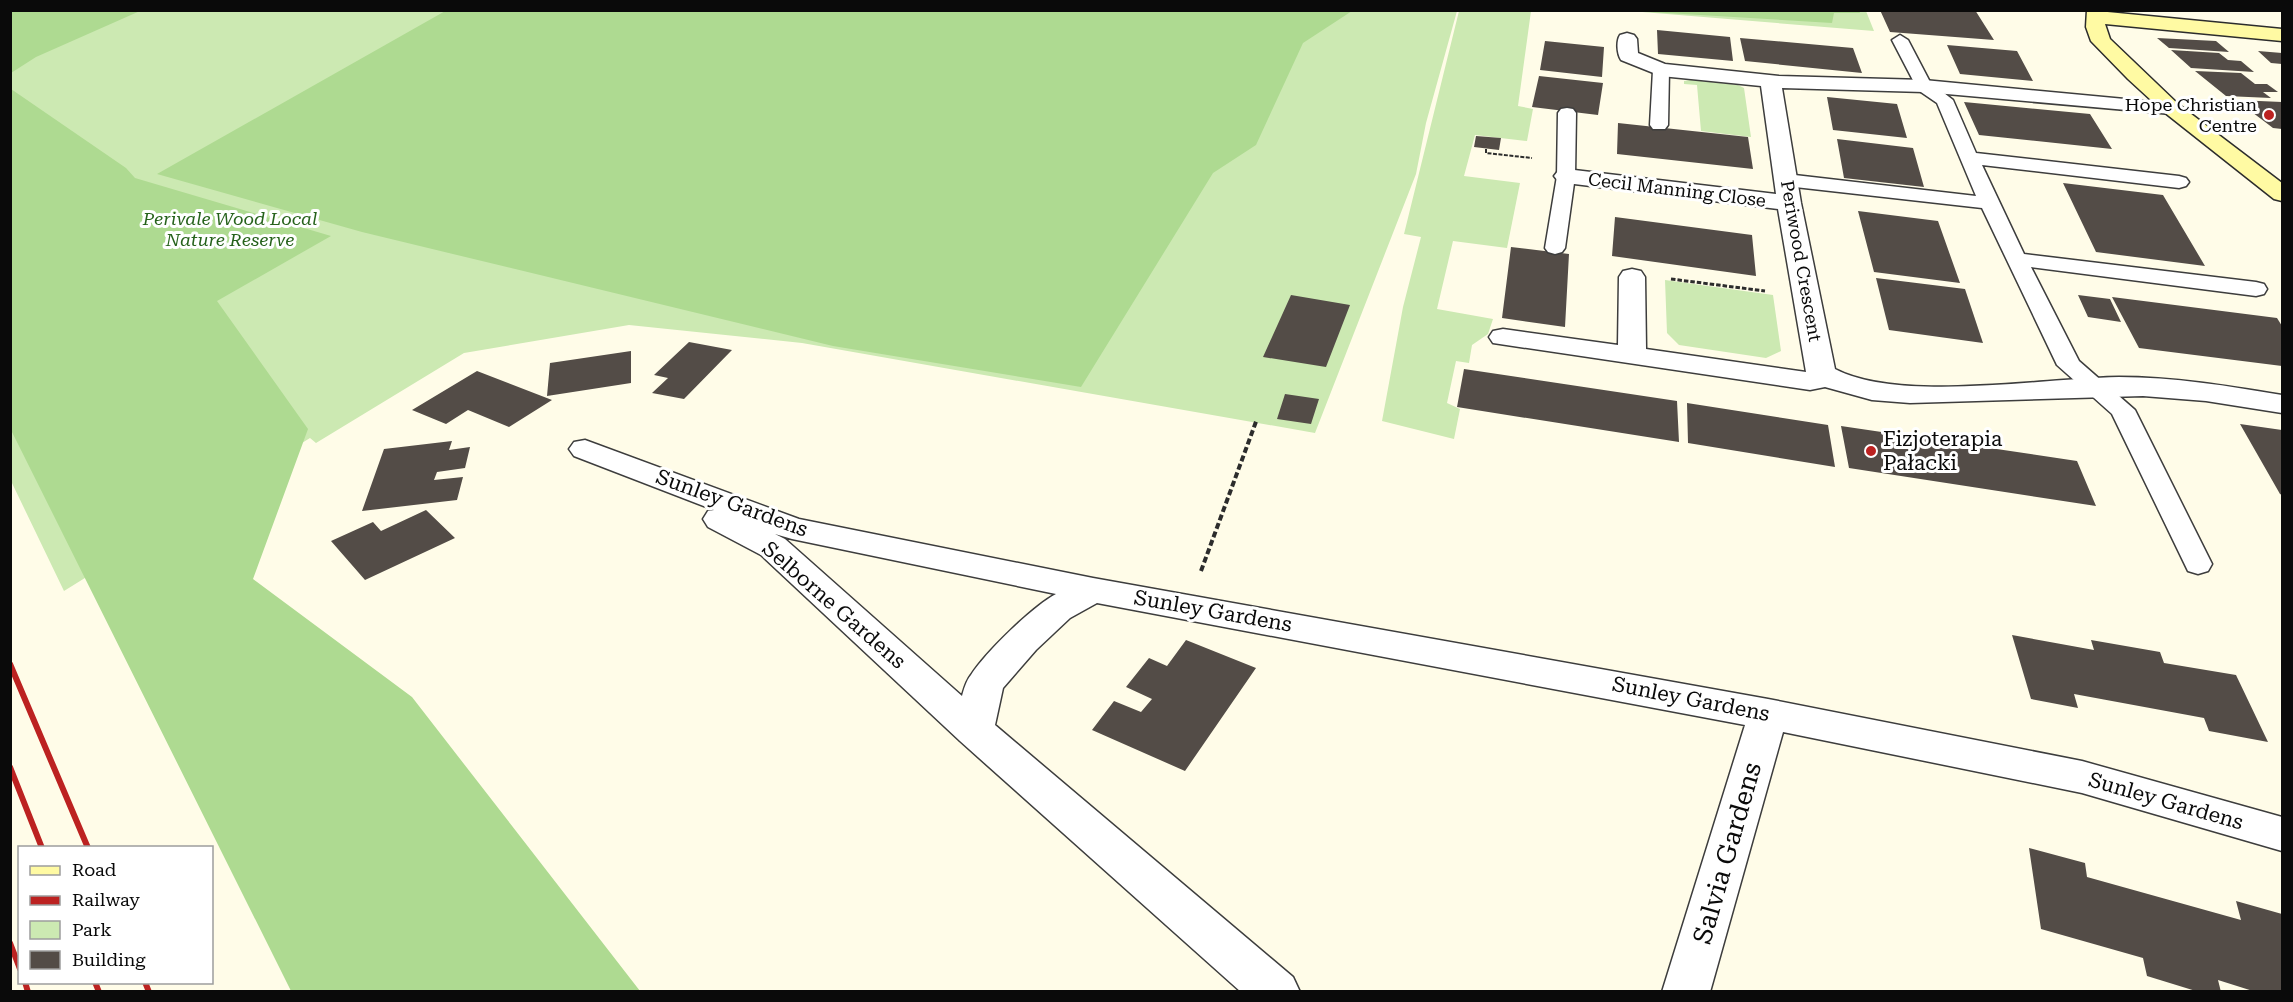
<svg xmlns="http://www.w3.org/2000/svg" width="2293" height="1002" font-family="'Roboto Serif',serif">
  <style>
    .green { fill: #cce9b2 }
    .forest { fill: #aeda91 }
    .building { fill: #534c47 }
    .lines { fill: none; stroke-linecap: round; stroke-linejoin: round }
    .lane-casing { stroke: #3d3d3d; stroke-width: 3 }
    .street-casing { stroke: #3d3d3d; stroke-width: 3 }
    .secondary-casing { stroke: #2c2c2c; stroke-width: 3 }
    .path-far2 { stroke: #2c2c2c; stroke-width: 2; stroke-dasharray: 4 1.5; stroke-linecap: butt }
    .path-far1 { stroke: #2c2c2c; stroke-width: 3; stroke-dasharray: 4.5 2; stroke-linecap: butt }
    .path { stroke: #2c2c2c; stroke-width: 4; stroke-dasharray: 6 3; stroke-linecap: butt }
    .lane { fill: #fff; fill-rule: evenodd }
    .street { fill: #fff; fill-rule: evenodd }
    .secondary { fill: #fffaa3; fill-rule: evenodd }
    .rail { stroke: #bc2221; stroke-width: 6 }
    .poi-dot { fill: #bc2221; stroke: #fff; stroke-width: 2 }
    .labels { text-anchor: middle; stroke-width: 6; stroke-linejoin: round; paint-order: stroke }
    .far-poi-label { font-size: 18px; fill: #0a0a0a; stroke: #fff; text-anchor: end }
    .far-street-label { font-size: 18px; fill: #0a0a0a; stroke: #fff }
    .far-park-label { font-size: 18px; font-style: italic; fill: #26621b; stroke: #fff }
    .poi-label { font-size: 21px; fill: #0a0a0a; stroke: #fff; text-anchor: start }
    .street-label { font-size: 21px; fill: #0a0a0a; stroke: #fff }
    .near-street-label { font-size: 26px; fill: #0a0a0a; stroke: #fff }
  </style>
  <rect width="100%" height="100%" fill="#fffce8"/>
  <path class="green" d="M 11,11 L 1457,11 L 1426,123 L 1416,174 L 1315,433 L 802,343 L 629,325 L 464,353 L 316,443 L 310,438 L 64,591 L 11,481 Z
    M 1459,11 L 1531,11 L 1518,106 L 1533,109 L 1527,141 L 1475,135 L 1464,176 L 1520,183 L 1507,248 L 1453,241 L 1437,309 L 1493,319 L 1488,334 L 1472,345 L 1469,363 L 1456,361 L 1447,403 L 1460,409 L 1454,439 L 1382,421 L 1403,307 L 1421,237 L 1404,234 Z
    M 1630,11 L 1866,11 L 1874,31 Z
    M 1691,80 L 1738,85 L 1744,88 L 1751,137 L 1701,131 L 1697,85 L 1684,84 L 1684,81 Z
    M 1665,280 L 1773,295 L 1781,351 L 1766,358 L 1679,345 L 1667,333 Z"/>
  <path class="forest" d="M 447,10 L 1352,10 L 1352,11 L 1303,43 L 1256,145 L 1213,173 L 1081,387 L 833,346 L 362,232 L 157,174 Z
    M 1859,10 L 1860,13 L 1834,13 L 1832,23 L 1633,11 Z
    M 10,11 L 11,10 L 140,11 L 36,57 L 11,73 Z
    M 11,89 L 126,168 L 135,178 L 331,236 L 217,301 L 308,429 L 253,579 L 412,697 L 640,991 L 291,991 L 11,430 Z"/>
  <path class="building" d="M 1880,10 L 1975,10 L 1994,40 L 1890,32 Z
    M 1657,30 L 1730,37 L 1733,61 L 1658,54 Z
    M 1740,38 L 1853,48 L 1862,73 L 1745,61 Z
    M 2157,38 L 2216,41 L 2229,52 L 2169,48 Z
    M 1545,41 L 1604,47 L 1602,77 L 1540,70 Z
    M 1947,45 L 2017,51 L 2033,81 L 1960,74 Z
    M 2171,50 L 2219,53 L 2228,60 L 2241,61 L 2254,72 L 2191,68 Z
    M 2258,51 L 2282,53 L 2282,64 L 2271,63 Z
    M 2195,71 L 2241,73 L 2255,84 L 2267,84 L 2278,92 L 2263,92 L 2271,98 L 2226,96 Z
    M 1539,76 L 1603,83 L 1598,115 L 1532,107 Z
    M 1827,97 L 1897,104 L 1907,138 L 1833,130 Z
    M 2236,100 L 2282,102 L 2282,129 L 2273,128 Z
    M 1964,102 L 2090,114 L 2112,149 L 1979,135 Z
    M 1618,123 L 1748,137 L 1753,169 L 1617,154 Z
    M 1476,136 L 1501,138 L 1499,150 L 1474,147 Z
    M 1837,139 L 1913,148 L 1924,187 L 1844,178 Z
    M 2063,183 L 2163,195 L 2205,266 L 2096,252 Z
    M 1858,211 L 1938,221 L 1960,283 L 1874,272 Z
    M 1615,217 L 1752,235 L 1756,276 L 1612,256 Z
    M 1511,247 L 1569,254 L 1565,327 L 1502,318 Z
    M 1876,278 L 1965,289 L 1983,343 L 1889,330 Z
    M 1291,295 L 1350,305 L 1326,367 L 1263,357 Z
    M 2078,295 L 2110,299 L 2121,322 L 2088,317 Z
    M 2112,297 L 2277,318 L 2282,326 L 2282,366 L 2139,348 Z
    M 689,342 L 732,350 L 684,399 L 652,393 L 668,378 L 654,375 Z
    M 631,351 L 631,383 L 547,396 L 550,363 Z
    M 1464,369 L 1677,401 L 1679,442 L 1457,407 Z
    M 477,371 L 552,400 L 509,427 L 468,410 L 446,424 L 412,410 Z
    M 1285,394 L 1319,399 L 1311,424 L 1277,419 Z
    M 1687,403 L 1828,425 L 1835,467 L 1688,443 Z
    M 2240,424 L 2282,430 L 2282,495 L 2280,494 Z
    M 1841,426 L 2077,461 L 2096,506 L 1849,468 Z
    M 452,441 L 449,450 L 470,447 L 465,468 L 437,472 L 434,480 L 463,477 L 457,500 L 362,511 L 384,449 Z
    M 426,510 L 455,538 L 365,580 L 331,541 L 373,522 L 381,531 Z
    M 2012,635 L 2094,650 L 2091,640 L 2160,652 L 2164,663 L 2236,675 L 2268,742 L 2209,731 L 2204,718 L 2074,694 L 2078,708 L 2031,699 Z
    M 1186,640 L 1256,668 L 1185,771 L 1092,730 L 1114,701 L 1141,712 L 1152,699 L 1126,687 L 1149,658 L 1167,666 Z
    M 2029,848 L 2085,863 L 2087,877 L 2241,920 L 2236,901 L 2282,914 L 2282,992 L 2256,992 L 2218,980 L 2221,992 L 2199,992 L 2147,976 L 2143,958 L 2041,929 Z"/>
  <g class="lines">
    <g class="lane-casing">
      <path id="lane" d="M 1900,35 L 1908,40 L 1930,82 L 1953,100 L 1976,153 L 2179,176 L 2186,178 L 2189,182 L 2186,186 L 2179,188 L 1982,165 L 2024,254 L 2256,282 L 2264,284 L 2267,289 L 2264,294 L 2256,296 L 2031,267 L 2079,361 L 2135,410 L 2212,564 L 2208,571 L 2198,574 L 2188,571 L 2112,414 L 2057,365 L 1982,208 L 1786,186 L 1779,184 L 1776,180 L 1779,176 L 1786,174 L 1976,196 L 1937,103 L 1918,90 L 1892,40 Z
        M 1661,65 L 1669,70 L 1668,125 L 1665,129 L 1653,129 L 1650,125 L 1653,70 Z
        M 1567,108 L 1573,109 L 1576,113 L 1575,176 L 1565,248 L 1562,252 L 1555,254 L 1548,252 L 1545,248 L 1557,176 L 1558,113 L 1561,109 Z"/>
    </g>
    <g class="street-casing">
      <path id="street" d="M 1627,33 L 1634,35 L 1637,39 L 1638,53 L 1665,64 L 1779,76 L 1924,80 L 2178,104 L 2182,108 L 2178,112 L 2171,114 L 1924,92 L 1782,88 L 1801,203 L 1835,369 C 1901,403 2042,378 2119,377 C 2174,377 2229,386 2282,395 L 2282,413 L 2206,401 L 2143,396 L 1910,403 L 1872,400 L 1825,387 L 1810,390 L 1493,343 L 1489,337 L 1493,331 L 1503,329 L 1618,345 L 1619,277 L 1623,271 L 1632,269 L 1641,271 L 1645,277 L 1646,349 L 1806,372 L 1778,209 L 1566,183 L 1558,181 L 1554,176 L 1558,171 L 1566,169 L 1776,194 L 1761,86 L 1661,76 L 1621,60 C 1617,54 1616,41 1620,35 Z
        M 585,440 L 799,519 L 1093,578 L 1768,699 L 2082,761 L 2282,817 L 2282,851 L 2082,793 L 1783,732 L 1710,992 L 1662,992 L 1745,725 L 1097,603 L 1070,618 L 1036,650 L 1003,688 L 995,725 L 1293,977 L 1300,992 L 1241,992 L 960,741 L 761,555 L 708,527 L 703,519 L 708,511 L 714,510 L 574,456 L 569,449 L 574,442 ZM 775,534 L 792,539 L 1056,594 C 1033,606 985,653 971,675 C 966,681 964,689 962,696 L 785,539 Z"/>
    </g>
    <g class="secondary-casing">
      <path id="secondary" d="M 2087,10 L 2282,29 L 2282,41 L 2105,24 L 2110,39 L 2178,104 L 2282,183 L 2282,201 L 2274,199 L 2164,112 L 2128,79 L 2091,41 L 2086,27 Z"/>
    </g>
    <path class="path-far2" d="M 1486,149 L 1486,153 L 1532,158"/>
    <path class="path-far1" d="M 1671,279 L 1765,291"/>
    <path class="path" d="M 1201,571 L 1257,419"/>
    <use href="#lane" class="lane"/>
    <use href="#street" class="street"/>
    <use href="#secondary" class="secondary"/>
    <path class="rail" d="M 10,664 L 88,848
      M 10,767 L 42,848
      M 10,943 L 20,969
      M 25,982 L 28,992
      M 95,982 L 99,992
      M 145,982 L 149,992"/>
  </g>
  <g class="poi-dot">
    <circle cx="2269" cy="115" r="6"/>
    <circle cx="1871" cy="451" r="6"/>
  </g>
  <g class="labels">
    <g class="far-poi-label">
      <text x="2257" y="111">Hope Christian<tspan x="2257" dy="21">Centre</tspan></text>
    </g>
    <g class="far-street-label">
      <text transform="translate(1677 190) rotate(7)" y="6">Cecil Manning Close</text>
      <text transform="translate(1801 261) rotate(80)" y="6">Periwood Crescent</text>
    </g>
    <g class="far-park-label">
      <text x="230" y="225">Perivale Wood Local<tspan x="230" dy="21">Nature Reserve</tspan></text>
    </g>
    <g class="poi-label">
      <text x="1883" y="446">Fizjoterapia<tspan x="1883" dy="24">Pałacki</tspan></text>
    </g>
    <g class="street-label">
      <text transform="translate(732 503) rotate(20)" y="7">Sunley Gardens</text>
      <text transform="translate(834 605) rotate(41)" y="7">Selborne Gardens</text>
      <text transform="translate(1213 611) rotate(10)" y="7">Sunley Gardens</text>
      <text transform="translate(1691 699) rotate(11)" y="7">Sunley Gardens</text>
      <text transform="translate(2166 801) rotate(16)" y="7">Sunley Gardens</text>
    </g>
    <g class="near-street-label">
      <text transform="translate(1727 853) rotate(-74)" y="9">Salvia Gardens</text>
    </g>
  </g>
  <rect width="2293" height="1002" fill="none" stroke="#0a0a0a" stroke-width="24"/>
  <rect x="18" y="846" width="195" height="138" fill="#ffffff" stroke="#9d9d9d" stroke-width="1.5"/>
  <rect x="30" y="866" width="30" height="9" fill="#fffaa3" stroke="#9d9d9d" stroke-width="1.5"/>
  <text x="72" y="876" font-size="18" fill="#0a0a0a">Road</text>
  <rect x="30" y="896" width="30" height="9" fill="#bc2221" stroke="#9d9d9d" stroke-width="1.5"/>
  <text x="72" y="906" font-size="18" fill="#0a0a0a">Railway</text>
  <rect x="30" y="921" width="30" height="18" fill="#cce9b2" stroke="#9d9d9d" stroke-width="1.5"/>
  <text x="72" y="936" font-size="18" fill="#0a0a0a">Park</text>
  <rect x="30" y="951" width="30" height="18" fill="#534c47" stroke="#9d9d9d" stroke-width="1.5"/>
  <text x="72" y="966" font-size="18" fill="#0a0a0a">Building</text>
</svg>
